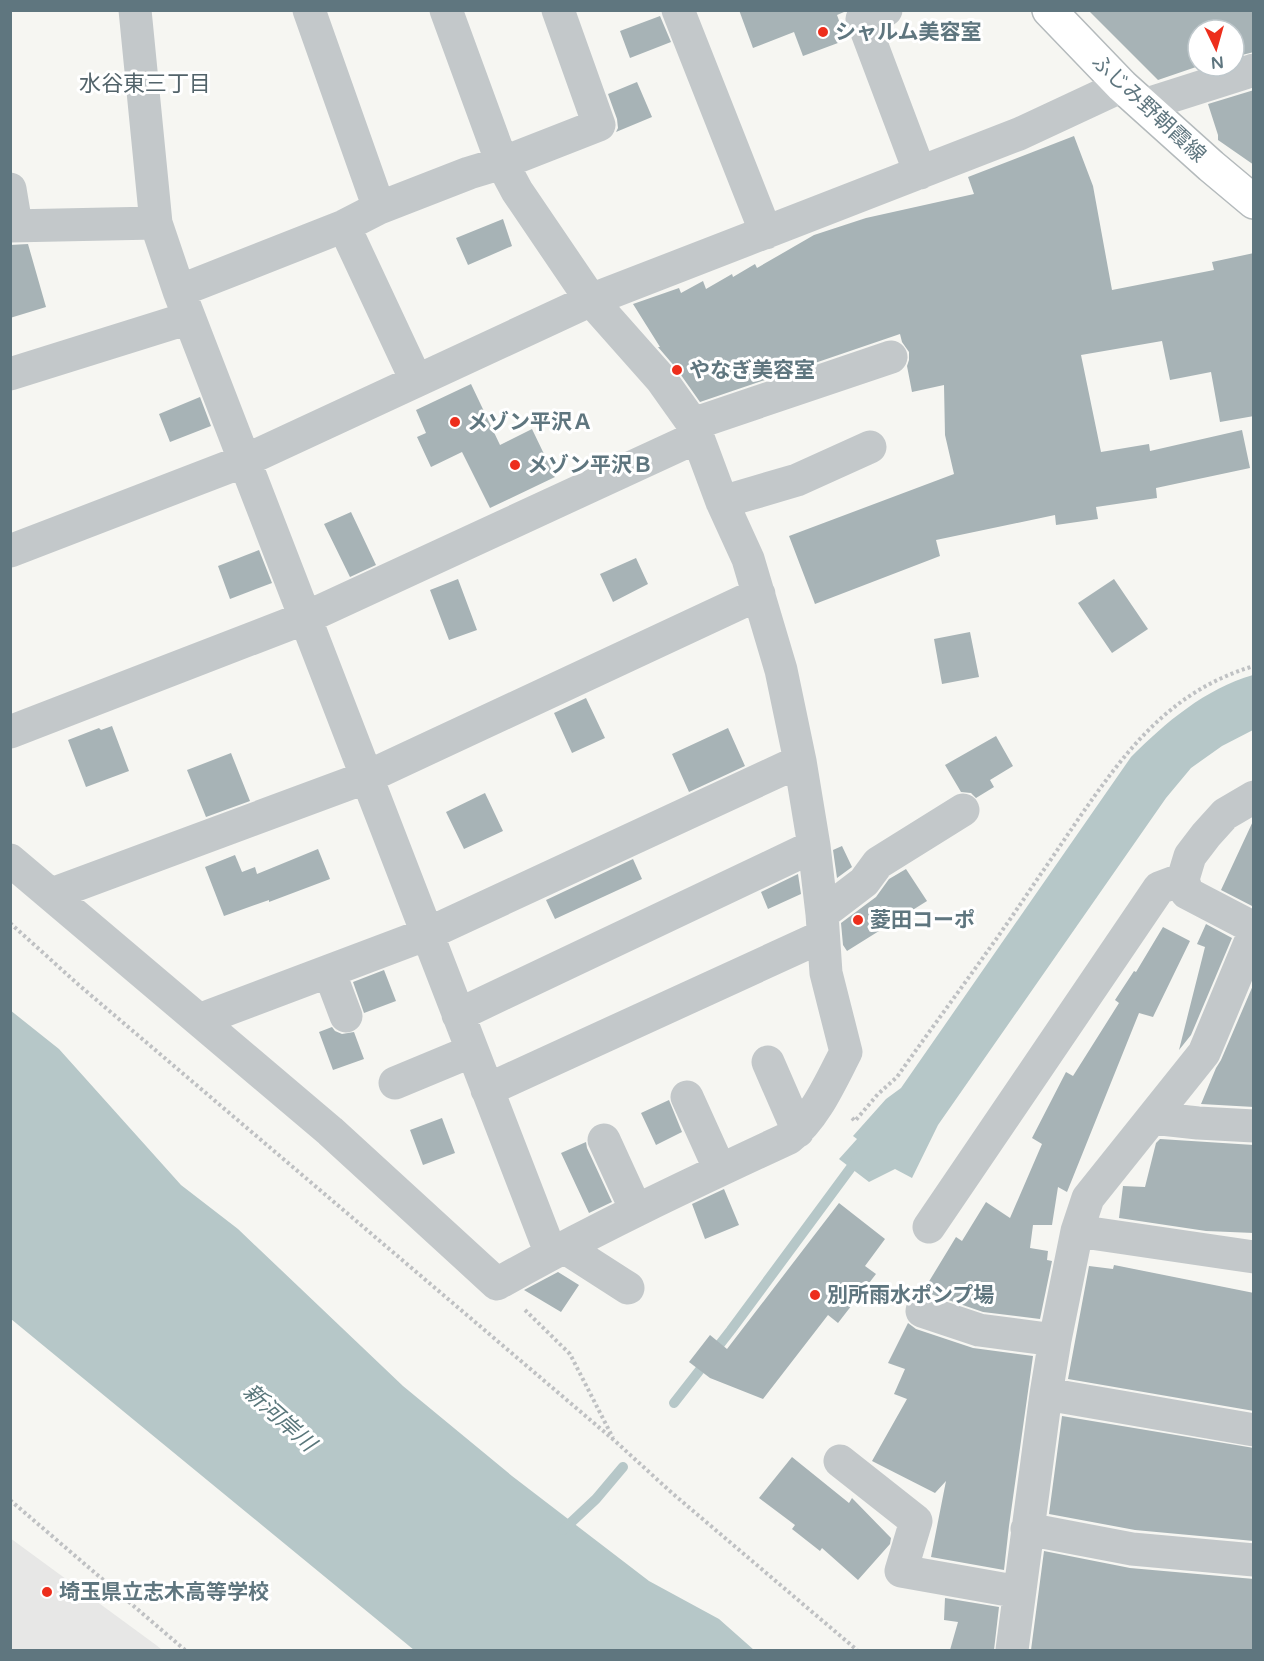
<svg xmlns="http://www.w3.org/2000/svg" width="1264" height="1661" font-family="'Varela Round','Noto Sans JP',sans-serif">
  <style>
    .built { fill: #e7e7e6 }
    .water { fill: #b6c7c8 }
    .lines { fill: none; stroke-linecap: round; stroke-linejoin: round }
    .stream { stroke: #b6c7c8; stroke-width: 10 }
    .building { fill: #a7b3b6 }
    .major-casing { stroke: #b4babc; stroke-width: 36 }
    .path { stroke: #bfc1c3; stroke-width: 4; stroke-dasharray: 3 3; stroke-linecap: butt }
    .minor { stroke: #c3c8ca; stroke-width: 33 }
    .major { stroke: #fff; stroke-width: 33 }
    .poi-dot { fill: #ed2e1c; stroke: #fff; stroke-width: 2 }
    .labels { text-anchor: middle; stroke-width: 6; stroke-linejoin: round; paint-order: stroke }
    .poi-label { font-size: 21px; font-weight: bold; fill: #5f767f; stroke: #fff; text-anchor: start }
    .street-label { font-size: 21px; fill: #5f767f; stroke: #fff }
    .neighbourhood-label { font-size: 22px; fill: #52636a; stroke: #fff }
    .water-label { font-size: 22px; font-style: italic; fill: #5a777b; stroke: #fff }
  </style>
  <rect width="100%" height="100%" fill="#f6f6f2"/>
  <path class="built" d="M 10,1538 L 156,1645 L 162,1650 L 11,1650 Z"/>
  <path class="water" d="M 1253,675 L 1253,730 L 1222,746 L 1191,768 L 1166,798 L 938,1125 L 912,1178 L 895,1169 L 869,1182 L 839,1159 L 857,1139 L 853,1136 L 886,1099 L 901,1088 L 1131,757 C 1166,722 1205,689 1253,675 Z
    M 10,1010 L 59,1049 L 181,1185 L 238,1229 L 403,1386 L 512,1476 L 649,1581 L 719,1619 L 754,1650 L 414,1650 L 11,1319 Z"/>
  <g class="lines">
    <path class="stream" d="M 674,1403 L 731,1330 L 858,1158
      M 563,1530 L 596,1499 L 623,1467"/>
  </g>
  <path class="building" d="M 739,10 L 844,10 L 844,12 L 837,15 L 846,40 L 803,56 L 794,32 L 753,48 Z
    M 1088,10 L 1254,10 L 1254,52 L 1234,57 L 1234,30 L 1198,30 L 1198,66 L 1205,66 L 1197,69 L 1196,67 L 1158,80 Z
    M 660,16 L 671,42 L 630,58 L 620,31 Z
    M 637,82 L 652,117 L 616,132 L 618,128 L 617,119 L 608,94 Z
    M 1254,90 L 1254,165 L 1218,140 L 1218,135 L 1208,104 Z
    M 1074,136 L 1093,186 L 1112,290 L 1214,270 L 1212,262 L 1254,253 L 1254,416 L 1220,422 L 1211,372 L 1170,380 L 1162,341 L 1081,355 L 1101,452 L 1149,444 L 1150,451 L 1242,430 L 1250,468 L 1156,488 L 1157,498 L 1096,507 L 1098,519 L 1056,525 L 1055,515 L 936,540 L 940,556 L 815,604 L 789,536 L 954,474 L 945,435 L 944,385 L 912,392 L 907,366 L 909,360 L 909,352 L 902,342 L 900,334 L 700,402 L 676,368 L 658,347 L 660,347 L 633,304 L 679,288 L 681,293 L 703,281 L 706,289 L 732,274 L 733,277 L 755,264 L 757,268 L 814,235 L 866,218 L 974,194 L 968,177 Z
    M 503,219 L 512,246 L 468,265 L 456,238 Z
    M 28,244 L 46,307 L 10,318 L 10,245 Z
    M 471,384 L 500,445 L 532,429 L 555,477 L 490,508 L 462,452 L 431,467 L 417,437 L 426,433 L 416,410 Z
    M 200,397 L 211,426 L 170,442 L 159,414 Z
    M 351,512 L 376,565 L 350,577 L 324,524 Z
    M 259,550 L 272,583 L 230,599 L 218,566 Z
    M 636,558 L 648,584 L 613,602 L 600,574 Z
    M 458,579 L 477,630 L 449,640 L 430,590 Z
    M 1114,579 L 1148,629 L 1112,653 L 1078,603 Z
    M 970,632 L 979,677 L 942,684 L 934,639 Z
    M 586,698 L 605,738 L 572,753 L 554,713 Z
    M 112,726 L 129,771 L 86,787 L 68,740 L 99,728 L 101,730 Z
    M 728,728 L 745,766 L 689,792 L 672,754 Z
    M 996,736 L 1013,766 L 990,780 L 994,787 L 976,798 L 971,793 L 961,792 L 945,765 Z
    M 231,753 L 250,801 L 206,817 L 187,770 Z
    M 485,793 L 503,831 L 464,849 L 446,812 Z
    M 1254,819 L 1254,907 L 1221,890 Z
    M 842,846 L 852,867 L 837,878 L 833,850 Z
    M 318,849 L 330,879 L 269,902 L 269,900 L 224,916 L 205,867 L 235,855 L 242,872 L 255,867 L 257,874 Z
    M 633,859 L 642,879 L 555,919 L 546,900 Z
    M 906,869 L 927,901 L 847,951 L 843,945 L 841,923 L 876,897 L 889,879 Z
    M 798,874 L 801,894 L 768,909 L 761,892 Z
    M 1206,924 L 1232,938 L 1191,1035 L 1179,1050 L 1205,947 L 1197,944 Z
    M 1163,927 L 1190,941 L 1153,1017 L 1139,1013 L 1067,1192 L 1058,1187 L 1052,1225 L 1033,1225 L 1030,1248 L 1048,1251 L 1047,1260 L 1052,1261 L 1040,1319 L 983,1312 L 928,1293 L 922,1293 L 956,1237 L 962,1241 L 986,1202 L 1010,1218 L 1042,1144 L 1032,1138 L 1066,1072 L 1073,1076 L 1119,1003 L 1115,1000 L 1134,971 L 1136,972 Z
    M 384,970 L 396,1001 L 364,1013 L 353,982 Z
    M 1254,983 L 1254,1107 L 1201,1104 L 1216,1068 L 1221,1060 Z
    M 332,1027 L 335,1031 L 342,1034 L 354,1032 L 364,1059 L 333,1070 L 319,1032 Z
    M 669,1100 L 682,1132 L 656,1145 L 641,1113 Z
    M 442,1118 L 455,1153 L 423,1165 L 410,1130 Z
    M 1160,1139 L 1254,1145 L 1254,1233 L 1206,1231 L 1119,1218 L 1123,1186 L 1145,1187 L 1156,1143 Z
    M 586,1142 L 587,1148 L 612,1202 L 589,1213 L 561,1153 Z
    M 724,1189 L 739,1225 L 705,1239 L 692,1204 Z
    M 839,1203 L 885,1239 L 865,1266 L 876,1274 L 838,1323 L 828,1315 L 763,1399 L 710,1378 L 689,1362 L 710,1335 L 727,1349 Z
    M 1114,1265 L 1254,1293 L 1254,1411 L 1068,1379 L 1089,1266 L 1113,1269 Z
    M 558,1272 L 579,1285 L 561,1312 L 524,1290 Z
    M 908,1323 L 916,1329 L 973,1348 L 1033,1356 L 1009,1526 L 1004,1570 L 931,1557 L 946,1481 L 935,1493 L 872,1461 L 907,1399 L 894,1394 L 905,1369 L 888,1363 Z
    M 1062,1416 L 1254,1448 L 1254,1541 L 1135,1530 L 1049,1514 Z
    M 792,1457 L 849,1503 L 852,1498 L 891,1538 L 890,1544 L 858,1580 L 822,1548 L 820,1551 L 792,1529 L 795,1525 L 759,1498 Z
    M 1044,1551 L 1130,1568 L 1254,1579 L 1254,1650 L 1031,1650 Z
    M 945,1598 L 999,1607 L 994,1650 L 950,1650 L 958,1622 L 944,1620 Z"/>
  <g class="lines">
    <g class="major-casing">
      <path id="major" d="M 1049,10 L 1122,86 L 1211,166 L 1254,202"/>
    </g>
    <path class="path" d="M 10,923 L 80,986 L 615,1441 L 672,1493 L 857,1650
      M 852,1118 L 855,1121 L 878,1094 L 897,1077 C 935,1023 975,970 1013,915 C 1034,884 1056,852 1077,821 C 1125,752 1169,691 1254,666
      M 525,1310 L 570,1354 L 613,1438
      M 10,1500 L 185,1650"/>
    <path class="minor" d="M 135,10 L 156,223 L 179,291 L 551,1254
      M 309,10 L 379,208
      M 678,10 L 766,233
      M 886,10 L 862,19 L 920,173
      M 1144,105 L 1254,70
      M 10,189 L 16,225
      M 10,226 L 156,223
      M 344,226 L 416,380
      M 179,291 L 344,226 L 379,208 L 469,173 L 502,163 L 599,125 L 558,10
      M 10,374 L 189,318
      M 693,424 L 891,357
      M 722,502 L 797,480 L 870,447
      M 10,551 L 244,461 L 591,300 L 1019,134 L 1122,86
      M 10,732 L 305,618 L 697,437
      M 1254,797 L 1225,814 L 1206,835 L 1190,856 L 1183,879 L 1187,893 L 1254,928
      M 10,860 L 330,1131 L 497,1284 C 592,1230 690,1184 789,1138 C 815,1118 831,1081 846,1052 L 826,973 L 822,914 L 814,846 L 800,761 L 781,670 L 748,559 L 722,502 L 693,424 L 661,379 L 591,300 L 517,191 L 502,163 L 446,10
      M 52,894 L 367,777 L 759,594
      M 822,914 L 864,882 L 878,863 L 963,810
      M 329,971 L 346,1016
      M 458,1015 L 814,846
      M 199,1020 L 427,934 L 800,761
      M 768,1062 L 798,1131
      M 395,1083 L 472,1051
      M 487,1090 L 823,936
      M 687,1097 L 720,1170
      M 1152,1118 L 1198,1123 L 1254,1126
      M 604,1140 L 636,1210
      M 929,1227 L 1159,888 L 1183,879
      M 1077,1231 L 1254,1257
      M 564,1247 L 628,1288
      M 922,1311 L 979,1330 L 1055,1340
      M 1046,1394 L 1254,1430
      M 840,1461 L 916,1521 L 901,1571 L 1019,1592
      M 1027,1529 L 1132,1549 L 1254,1560
      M 1012,1650 L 1046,1394 L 1055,1340 L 1077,1231 L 1088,1198 L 1204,1053 L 1254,933"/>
    <use href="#major" class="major"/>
  </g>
  <g class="poi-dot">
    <circle cx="823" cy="32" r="6"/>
    <circle cx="677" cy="370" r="6"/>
    <circle cx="455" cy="422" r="6"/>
    <circle cx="515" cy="465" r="6"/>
    <circle cx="858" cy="920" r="6"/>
    <circle cx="815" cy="1295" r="6"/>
    <circle cx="47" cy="1592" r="6"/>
  </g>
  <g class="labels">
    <g class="poi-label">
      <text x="835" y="39">シャルム美容室</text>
      <text x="689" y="377">やなぎ美容室</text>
      <text x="467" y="429">メゾン平沢Ａ</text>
      <text x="527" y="472">メゾン平沢Ｂ</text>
      <text x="870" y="927">菱田コーポ</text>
      <text x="827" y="1302">別所雨水ポンプ場</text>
      <text x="59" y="1599">埼玉県立志木高等学校</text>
    </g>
    <g class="street-label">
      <text transform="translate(1149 108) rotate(43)" y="7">ふじみ野朝霞線</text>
    </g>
    <g class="neighbourhood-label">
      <text x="145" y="91">水谷東三丁目</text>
    </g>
    <g class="water-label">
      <text transform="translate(280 1417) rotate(42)" y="8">新河岸川</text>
    </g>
  </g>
  <rect width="1264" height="1661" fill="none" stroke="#5f767f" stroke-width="24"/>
  <g transform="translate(1216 48) rotate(175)"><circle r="28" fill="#ffffff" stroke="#bfc8cc" stroke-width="1.5"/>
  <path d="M0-4.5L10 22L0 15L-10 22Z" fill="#ed2e1c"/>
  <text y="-9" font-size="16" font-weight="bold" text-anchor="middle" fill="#5f767f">N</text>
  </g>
</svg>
